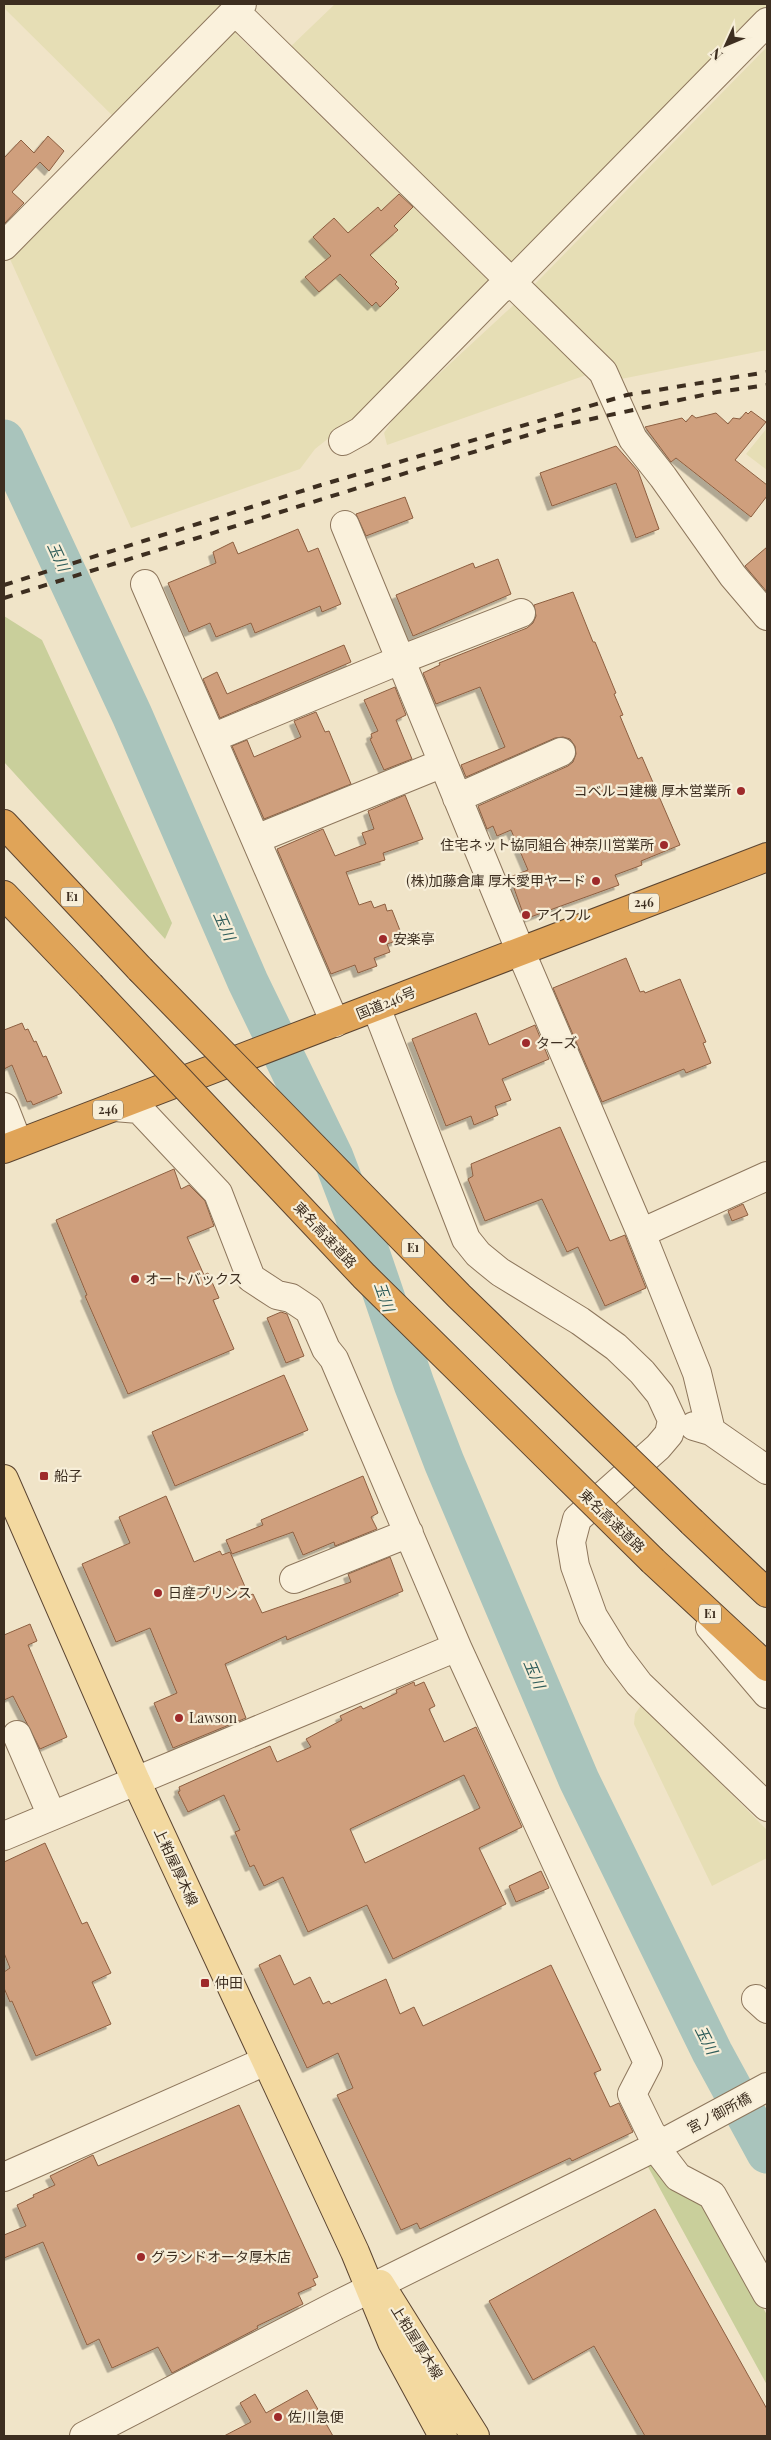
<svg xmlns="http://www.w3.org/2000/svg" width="771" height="2440" font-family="'Playfair Display','Noto Sans JP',serif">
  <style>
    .farmland { fill: #e6deb5 }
    .green { fill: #c9cf9b }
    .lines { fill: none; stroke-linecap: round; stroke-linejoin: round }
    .river { stroke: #a9c4bc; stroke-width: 41 }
    .building { fill: #cf9f7d; stroke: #8d5f41; fill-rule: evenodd; filter: url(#shadow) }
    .minor-casing { stroke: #8d765c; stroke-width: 30 }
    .major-casing { stroke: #5b4430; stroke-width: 30 }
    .highway-casing { stroke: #5b4430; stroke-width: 30 }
    .minor { stroke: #faf1dc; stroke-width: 28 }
    .major { stroke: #f3d9a0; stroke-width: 28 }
    .highway { stroke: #e0a458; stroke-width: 28 }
    .rail { stroke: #3d2e20; stroke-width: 4; stroke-dasharray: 9 9; stroke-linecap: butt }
    .highway-bridge-casing { stroke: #5b4430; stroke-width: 30; stroke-linecap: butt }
    .highway-bridge { stroke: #e0a458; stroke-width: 28 }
    .poi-dot { fill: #9e2a2b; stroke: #f7eed8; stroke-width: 2 }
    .labels { text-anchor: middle; stroke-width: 4.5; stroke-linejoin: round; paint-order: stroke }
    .shield { fill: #f7eed8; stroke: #756857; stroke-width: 1 }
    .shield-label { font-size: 12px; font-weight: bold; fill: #3d2e20 }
    .poi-label { font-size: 14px; fill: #3d2e20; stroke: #f7eed8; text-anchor: start }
    .street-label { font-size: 14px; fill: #3d2e20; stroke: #f7eed8 }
    .water-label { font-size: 15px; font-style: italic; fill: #2f5d5a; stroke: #f7eed8 }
  </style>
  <defs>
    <filter id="shadow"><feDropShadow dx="-4.5" dy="4.5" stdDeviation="0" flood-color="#0004"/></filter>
  </defs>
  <rect width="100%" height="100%" fill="#f0e4c8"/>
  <path class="farmland" d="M 4,4 L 241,4 L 236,34 L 493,285 L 354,418 L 315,449 L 300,469 L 131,528 L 10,259 L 133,136 L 4,8 Z
    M 335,4 L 767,4 L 767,14 L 514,271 L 286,51 Z
    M 767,47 L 767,350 L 621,379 L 532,287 Z
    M 519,300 L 592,373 L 387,445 L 384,433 L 398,412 Z
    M 767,428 L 767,470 L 746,454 Z
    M 642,1704 L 767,1830 L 767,1858 L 712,1886 L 634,1724 L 635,1714 Z"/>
  <path class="green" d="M 4,616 L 42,640 L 172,923 L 165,939 L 4,762 Z
    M 660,2159 L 701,2193 L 767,2315 L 767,2385 L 647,2165 Z"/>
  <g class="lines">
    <path class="river" d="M 4,440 L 132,715 L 248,982 L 333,1157 L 368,1249 L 414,1384 L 444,1462 L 579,1780 L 712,2052 L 767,2153"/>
  </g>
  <path class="building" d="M 48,136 L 64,151 L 49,171 L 40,162 L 12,192 L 24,203 L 4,224 L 4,158 L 21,140 L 34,153 Z
    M 399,194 L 413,207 L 394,226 L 398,230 L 370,255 L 397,282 L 395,284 L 399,288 L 380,307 L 376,302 L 372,306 L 340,274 L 319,292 L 305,277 L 331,256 L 313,237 L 334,218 L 348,233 L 378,207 L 381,211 Z
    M 751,411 L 766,422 L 735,460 L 767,485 L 767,496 L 751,517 L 676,458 L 671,462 L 645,427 L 682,418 L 686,422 L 692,415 L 696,418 L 716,413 L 728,424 L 733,418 L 740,419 L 746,412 L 748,414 Z
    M 616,446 L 638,471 L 659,529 L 636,538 L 616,483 L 552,506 L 540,473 Z
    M 405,497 L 413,518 L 366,536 L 356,514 Z
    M 298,529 L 308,552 L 318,548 L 341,604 L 322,612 L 320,606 L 255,633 L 251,623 L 216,637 L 210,623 L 189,632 L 168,583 L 216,563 L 213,552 L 233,542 L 238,554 Z
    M 767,547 L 767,592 L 745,566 Z
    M 498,559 L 511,594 L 413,636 L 396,595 L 473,563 L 475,568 Z
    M 573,592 L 593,642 L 595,642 L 616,693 L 614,694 L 623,715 L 620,716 L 638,759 L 642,757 L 680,845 L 641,861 L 642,865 L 615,875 L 619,885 L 525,919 L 510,877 L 528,870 L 511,830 L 497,836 L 493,826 L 487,829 L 478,806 L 568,766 L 573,762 L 576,754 L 575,746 L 570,739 L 563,737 L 555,738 L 466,777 L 461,765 L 505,747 L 480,687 L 436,704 L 423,673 L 440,665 L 439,663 L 527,628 L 533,623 L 536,616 L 534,605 Z
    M 344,645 L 351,662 L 220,718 L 203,679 L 217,672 L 227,694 Z
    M 395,687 L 406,715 L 396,720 L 412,759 L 384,770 L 370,739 L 372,738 L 371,734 L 378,731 L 364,700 Z
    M 316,712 L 325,732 L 329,731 L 351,784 L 264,819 L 232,746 L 247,740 L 254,757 L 301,737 L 294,721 Z
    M 405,795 L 423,839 L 383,853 L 385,860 L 346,872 L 359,905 L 371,901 L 374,908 L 385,904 L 387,911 L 392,910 L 401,933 L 397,935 L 399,940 L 387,944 L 390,952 L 374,958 L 377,966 L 358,973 L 355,965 L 331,974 L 277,849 L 323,829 L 335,856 L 366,844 L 362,833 L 374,829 L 368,811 Z
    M 626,958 L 640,992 L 644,991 L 645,993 L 680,979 L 706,1042 L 703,1043 L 711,1063 L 686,1073 L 684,1069 L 602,1102 L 553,988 Z
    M 476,1013 L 489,1045 L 535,1025 L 549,1059 L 502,1079 L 511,1100 L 495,1106 L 498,1115 L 474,1125 L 471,1116 L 446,1126 L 412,1039 Z
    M 22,1023 L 25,1030 L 28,1029 L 34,1042 L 36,1041 L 43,1057 L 46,1056 L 62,1093 L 33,1105 L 31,1101 L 27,1102 L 12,1065 L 4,1069 L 4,1030 Z
    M 560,1127 L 610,1241 L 625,1235 L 646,1288 L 605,1306 L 578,1247 L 567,1252 L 542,1199 L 485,1221 L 468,1179 L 473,1176 L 471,1164 Z
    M 174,1169 L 181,1189 L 189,1185 L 205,1201 L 214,1226 L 187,1237 L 204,1275 L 208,1273 L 219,1298 L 213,1300 L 234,1349 L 128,1394 L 85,1296 L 87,1295 L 56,1220 Z
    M 743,1204 L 748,1215 L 732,1221 L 728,1211 Z
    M 281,1312 L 287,1314 L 304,1356 L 286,1363 L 267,1318 Z
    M 284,1375 L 308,1430 L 175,1486 L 152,1432 Z
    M 363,1476 L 378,1513 L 371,1517 L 377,1529 L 335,1546 L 334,1542 L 303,1555 L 293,1532 L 232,1554 L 226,1540 L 263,1525 L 261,1520 Z
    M 166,1496 L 194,1562 L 220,1551 L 222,1555 L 230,1552 L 249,1596 L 253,1594 L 262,1613 L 351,1582 L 348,1574 L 390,1557 L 403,1591 L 287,1640 L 286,1636 L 225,1664 L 246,1718 L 173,1748 L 154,1703 L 177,1693 L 150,1628 L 116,1642 L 82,1564 L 130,1543 L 119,1517 Z
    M 30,1624 L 37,1641 L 28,1645 L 67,1737 L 40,1749 L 13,1696 L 4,1700 L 4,1635 Z
    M 414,1682 L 415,1686 L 424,1682 L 435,1706 L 429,1709 L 444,1742 L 476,1727 L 522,1827 L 479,1848 L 506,1904 L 393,1959 L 367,1905 L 308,1932 L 283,1877 L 264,1886 L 254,1865 L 250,1867 L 235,1832 L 240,1830 L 224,1795 L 188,1812 L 178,1792 L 180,1791 L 179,1787 L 270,1746 L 277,1762 L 311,1747 L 306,1739 L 342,1720 L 340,1716 L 361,1706 L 363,1709 L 397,1693 L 396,1690 ZM 464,1775 L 480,1808 L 365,1863 L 350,1829 Z
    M 45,1843 L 82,1924 L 87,1922 L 111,1973 L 92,1982 L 111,2024 L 36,2056 L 12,2001 L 10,2002 L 4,1988 L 4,1972 L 10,1968 L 4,1953 L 4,1862 Z
    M 541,1871 L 549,1888 L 516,1902 L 509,1886 Z
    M 280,1955 L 294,1985 L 310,1977 L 323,2004 L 329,2001 L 331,2004 L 386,1979 L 400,2014 L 414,2007 L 423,2026 L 551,1965 L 601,2070 L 594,2073 L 610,2107 L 619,2103 L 633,2132 L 572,2161 L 570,2158 L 420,2229 L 417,2223 L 401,2230 L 337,2095 L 353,2088 L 338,2053 L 307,2068 L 259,1965 Z
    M 239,2105 L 318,2277 L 313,2279 L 316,2285 L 298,2293 L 303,2304 L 257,2326 L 258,2328 L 172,2373 L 158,2347 L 112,2368 L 99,2339 L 87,2345 L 43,2242 L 4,2258 L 4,2235 L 26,2226 L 17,2205 L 34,2197 L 33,2195 L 55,2185 L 50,2176 L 93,2155 L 98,2166 Z
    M 655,2209 L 767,2409 L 767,2436 L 645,2436 L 594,2346 L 533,2380 L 489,2301 Z
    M 307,2390 L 333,2436 L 224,2436 L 251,2422 L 240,2403 L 255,2394 L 266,2413 Z"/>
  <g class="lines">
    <g class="minor-casing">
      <path id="minor" d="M 242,4 L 235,11 L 603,372 L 633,439 L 663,477 L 733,576 L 767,616
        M 4,246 L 235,11
        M 343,441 L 361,431 L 499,290 L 511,283 L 767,22
        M 345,525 L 520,950 L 641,1233 L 697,1373 L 711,1431
        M 145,584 L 335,1023
        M 212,738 L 400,660 L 521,613
        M 457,798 L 561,752
        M 256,839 L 443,763
        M 376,1007 L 466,1239 L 478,1254 L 500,1272 L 580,1321 L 616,1347 L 642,1372 L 660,1394 L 672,1420 L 669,1434 L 658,1447 L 577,1519 L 571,1542 L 575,1566 L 593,1616 L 617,1655 L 639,1684 L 767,1807
        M 4,1107 L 18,1143
        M 114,1107 L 139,1109 L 218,1193 L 251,1278 L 277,1295 L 291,1298 L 309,1310 L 326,1349 L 334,1359 L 457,1647
        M 641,1233 L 767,1176
        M 694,1426 L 711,1431 L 767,1470
        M 294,1579 L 409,1533
        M 710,1627 L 767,1694
        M 17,1735 L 52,1816
        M 4,1836 L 457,1647 L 648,2063 L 632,2094 L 651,2133 L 661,2144 L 662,2156 L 678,2177 L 712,2195 L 767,2294
        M 756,1999 L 767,2009
        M 4,2177 L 266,2061
        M 84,2436 L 337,2305 L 661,2144 L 767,2087"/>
    </g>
    <g class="major-casing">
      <path id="major" d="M 4,1479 L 136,1781 L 355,2252 L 392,2342 L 443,2436
        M 380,2284 L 475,2436"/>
    </g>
    <g class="highway-casing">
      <path id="highway" d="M 4,824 L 140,969
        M 4,895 L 90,985
        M 4,1149 C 259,1053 512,953 767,857
        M 692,1522 L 767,1593
        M 653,1561 L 767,1667"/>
    </g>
    <use href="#minor" class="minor"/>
    <use href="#major" class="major"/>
    <use href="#highway" class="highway"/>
    <path class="rail" d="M 4,585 L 321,485 L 627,395 L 767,372
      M 4,598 L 554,427 L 717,392 L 767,385"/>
    <g class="highway-bridge-casing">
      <path id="highway-bridge" d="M 140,969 L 459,1296 L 692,1522
        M 90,985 L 364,1276 L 653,1561"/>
    </g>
    <use href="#highway-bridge" class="highway-bridge"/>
  </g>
  <g class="poi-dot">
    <circle cx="741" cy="791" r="5"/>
    <circle cx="664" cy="845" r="5"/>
    <circle cx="596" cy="881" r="5"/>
    <circle cx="526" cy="915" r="5"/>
    <circle cx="383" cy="939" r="5"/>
    <circle cx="526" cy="1043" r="5"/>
    <circle cx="135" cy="1279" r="5"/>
    <rect x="39" y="1471" width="10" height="10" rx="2.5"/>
    <circle cx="158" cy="1593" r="5"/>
    <circle cx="179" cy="1718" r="5"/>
    <rect x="200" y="1978" width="10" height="10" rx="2.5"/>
    <circle cx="141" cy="2257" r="5"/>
    <circle cx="278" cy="2417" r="5"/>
  </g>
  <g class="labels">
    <g class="shield">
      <rect x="61" y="887.5" width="22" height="19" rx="4"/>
      <rect x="629" y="893.5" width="30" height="19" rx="4"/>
      <rect x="93" y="1100.5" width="30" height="19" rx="4"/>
      <rect x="402" y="1238.5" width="22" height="19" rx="4"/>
      <rect x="699" y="1604.5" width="22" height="19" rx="4"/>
    </g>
    <g class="shield-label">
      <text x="72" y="901">E1</text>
      <text x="644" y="907">246</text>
      <text x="108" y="1114">246</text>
      <text x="413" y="1252">E1</text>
      <text x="710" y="1618">E1</text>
    </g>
    <g class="poi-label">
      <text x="731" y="796" text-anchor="end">コベルコ建機 厚木営業所</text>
      <text x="654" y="850" text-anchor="end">住宅ネット協同組合 神奈川営業所</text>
      <text x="586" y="886" text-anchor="end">(株)加藤倉庫 厚木愛甲ヤード</text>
      <text x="536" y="920">アイフル</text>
      <text x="393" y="944">安楽亭</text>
      <text x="536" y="1048">ターズ</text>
      <text x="145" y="1284">オートバックス</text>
      <text x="54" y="1481">船子</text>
      <text x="168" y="1598">日産プリンス</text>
      <text x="189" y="1723">Lawson</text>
      <text x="215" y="1988">仲田</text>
      <text x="151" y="2262">グランドオータ厚木店</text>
      <text x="288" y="2422">佐川急便</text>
    </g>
    <g class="street-label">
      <text transform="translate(386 1003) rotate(-22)" y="5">国道246号</text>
      <text transform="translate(325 1235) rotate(47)" y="5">東名高速道路</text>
      <text transform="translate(612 1521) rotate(44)" y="5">東名高速道路</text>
      <text transform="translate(176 1867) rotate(65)" y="5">上粕屋厚木線</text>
      <text transform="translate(719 2113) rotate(-28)" y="5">宮ノ御所橋</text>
      <text transform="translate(417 2342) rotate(58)" y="5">上粕屋厚木線</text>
    </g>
    <g class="water-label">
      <text transform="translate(58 557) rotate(65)" y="5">玉川</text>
      <text transform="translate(224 926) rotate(66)" y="5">玉川</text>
      <text transform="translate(384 1297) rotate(70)" y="5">玉川</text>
      <text transform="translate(534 1674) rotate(67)" y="5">玉川</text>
      <text transform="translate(706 2040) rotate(63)" y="5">玉川</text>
    </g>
  </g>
  <rect width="771" height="2440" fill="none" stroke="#3d2e20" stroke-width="10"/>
  <g transform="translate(726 45) rotate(226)" stroke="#f7eed8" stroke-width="4" paint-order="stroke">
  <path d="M0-4L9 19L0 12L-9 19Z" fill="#3d2e20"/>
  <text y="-8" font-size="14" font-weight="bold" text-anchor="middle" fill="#3d2e20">N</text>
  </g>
</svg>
